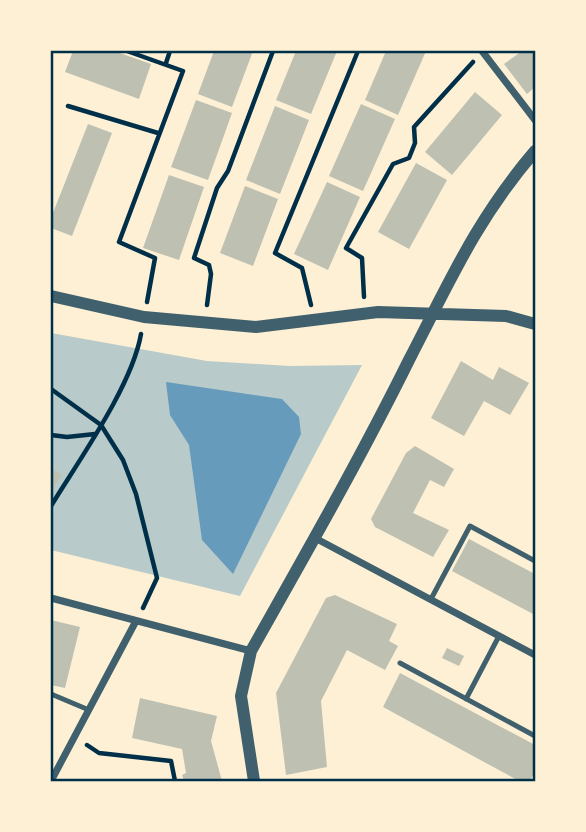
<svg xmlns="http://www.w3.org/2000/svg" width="586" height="832" font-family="'Roboto Condensed',sans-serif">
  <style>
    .green { fill: #b9caca }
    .water { fill: #669bbc }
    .building { fill: #bec0b2 }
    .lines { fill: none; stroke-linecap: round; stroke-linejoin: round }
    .path { stroke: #003049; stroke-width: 4.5 }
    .service { stroke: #3f606c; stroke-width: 5 }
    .minor { stroke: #3f606c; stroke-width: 7 }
    .tertiary { stroke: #3f606c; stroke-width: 12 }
    .neatline { fill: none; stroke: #003049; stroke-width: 2.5 }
  </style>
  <rect width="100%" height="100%" fill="#fdf0d5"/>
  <path class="green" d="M 51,333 L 207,361 L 289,366 L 362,365 L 240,596 L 51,550 Z"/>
  <path class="water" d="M 166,382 L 282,399 L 299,417 L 301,434 L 233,574 L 202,540 L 189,445 L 170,415 Z"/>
  <path class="building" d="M 73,51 L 114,51 L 151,64 L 139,99 L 65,72 Z
    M 214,51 L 253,51 L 232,107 L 198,94 Z
    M 296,51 L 337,51 L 311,114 L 276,100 Z
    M 386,51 L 426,51 L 398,115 L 365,100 Z
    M 522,51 L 535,51 L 535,87 L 527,94 L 504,64 Z
    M 475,92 L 502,115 L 452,175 L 425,152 Z
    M 196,100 L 232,113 L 208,180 L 171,167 Z
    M 361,104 L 395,119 L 363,191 L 329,176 Z
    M 275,106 L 309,120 L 280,194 L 246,180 Z
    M 88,124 L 112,133 L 72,236 L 51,228 L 51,218 Z
    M 416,163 L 447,180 L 409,249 L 378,232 Z
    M 169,175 L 204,187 L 179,260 L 143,248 Z
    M 327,182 L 360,197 L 328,270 L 294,254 Z
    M 245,186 L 278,199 L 253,266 L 220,253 Z
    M 461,361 L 493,380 L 499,367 L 529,383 L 510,415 L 484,401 L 464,436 L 431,418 Z
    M 415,446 L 454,469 L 444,487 L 430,480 L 413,513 L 449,530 L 433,557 L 375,527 L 371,519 L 406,453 Z
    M 51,469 L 62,475 L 51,491 Z
    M 469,539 L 535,574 L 535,615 L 452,571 Z
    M 335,595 L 397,624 L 389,641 L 398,646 L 385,670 L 347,650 L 321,701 L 327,767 L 286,775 L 276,693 L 326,598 Z
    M 51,620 L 80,627 L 65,688 L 51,685 Z
    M 447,648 L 464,656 L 459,666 L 442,658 Z
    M 400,673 L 535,745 L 535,771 L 530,781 L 519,781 L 383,707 Z
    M 140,698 L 217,716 L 211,741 L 222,781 L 184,781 L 182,775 L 186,773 L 182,749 L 132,738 Z"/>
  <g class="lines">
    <path class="path" d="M 127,51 L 183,71 L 119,242 L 155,258 L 147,302
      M 166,63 L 170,51
      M 68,106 L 158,133
      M 364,297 L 362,258 L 346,248 L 393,164 L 409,158 L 415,143 L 414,127 L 473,62
      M 207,305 L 211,274 L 209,265 L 194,258 L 217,188 L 228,171 L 273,51
      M 311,305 L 302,268 L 275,253 L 358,51
      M 51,389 L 101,425 L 123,460 L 136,494 L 157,578 L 143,608
      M 51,435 L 67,437 L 95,434
      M 51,506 C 79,460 132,386 141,334
      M 87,745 L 99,753 L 171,761 L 175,781"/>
    <path class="service" d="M 431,599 L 470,526 L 535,561
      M 400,663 L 535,736
      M 51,694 L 89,710
      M 466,699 L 499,636"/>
    <path class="minor" d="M 482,51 L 535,120
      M 315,538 L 535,655
      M 51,598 L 251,651
      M 51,781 L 136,621"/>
    <path class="tertiary" d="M 51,296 L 144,317 L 256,327 L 378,312 L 506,316 L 535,324
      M 254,781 L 241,696 L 251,651 C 305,555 360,459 409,360 C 450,281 476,220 535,151"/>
  </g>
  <rect width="586" height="832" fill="none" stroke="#fdf0d5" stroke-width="105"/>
  <rect x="52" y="52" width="482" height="728" class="neatline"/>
</svg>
